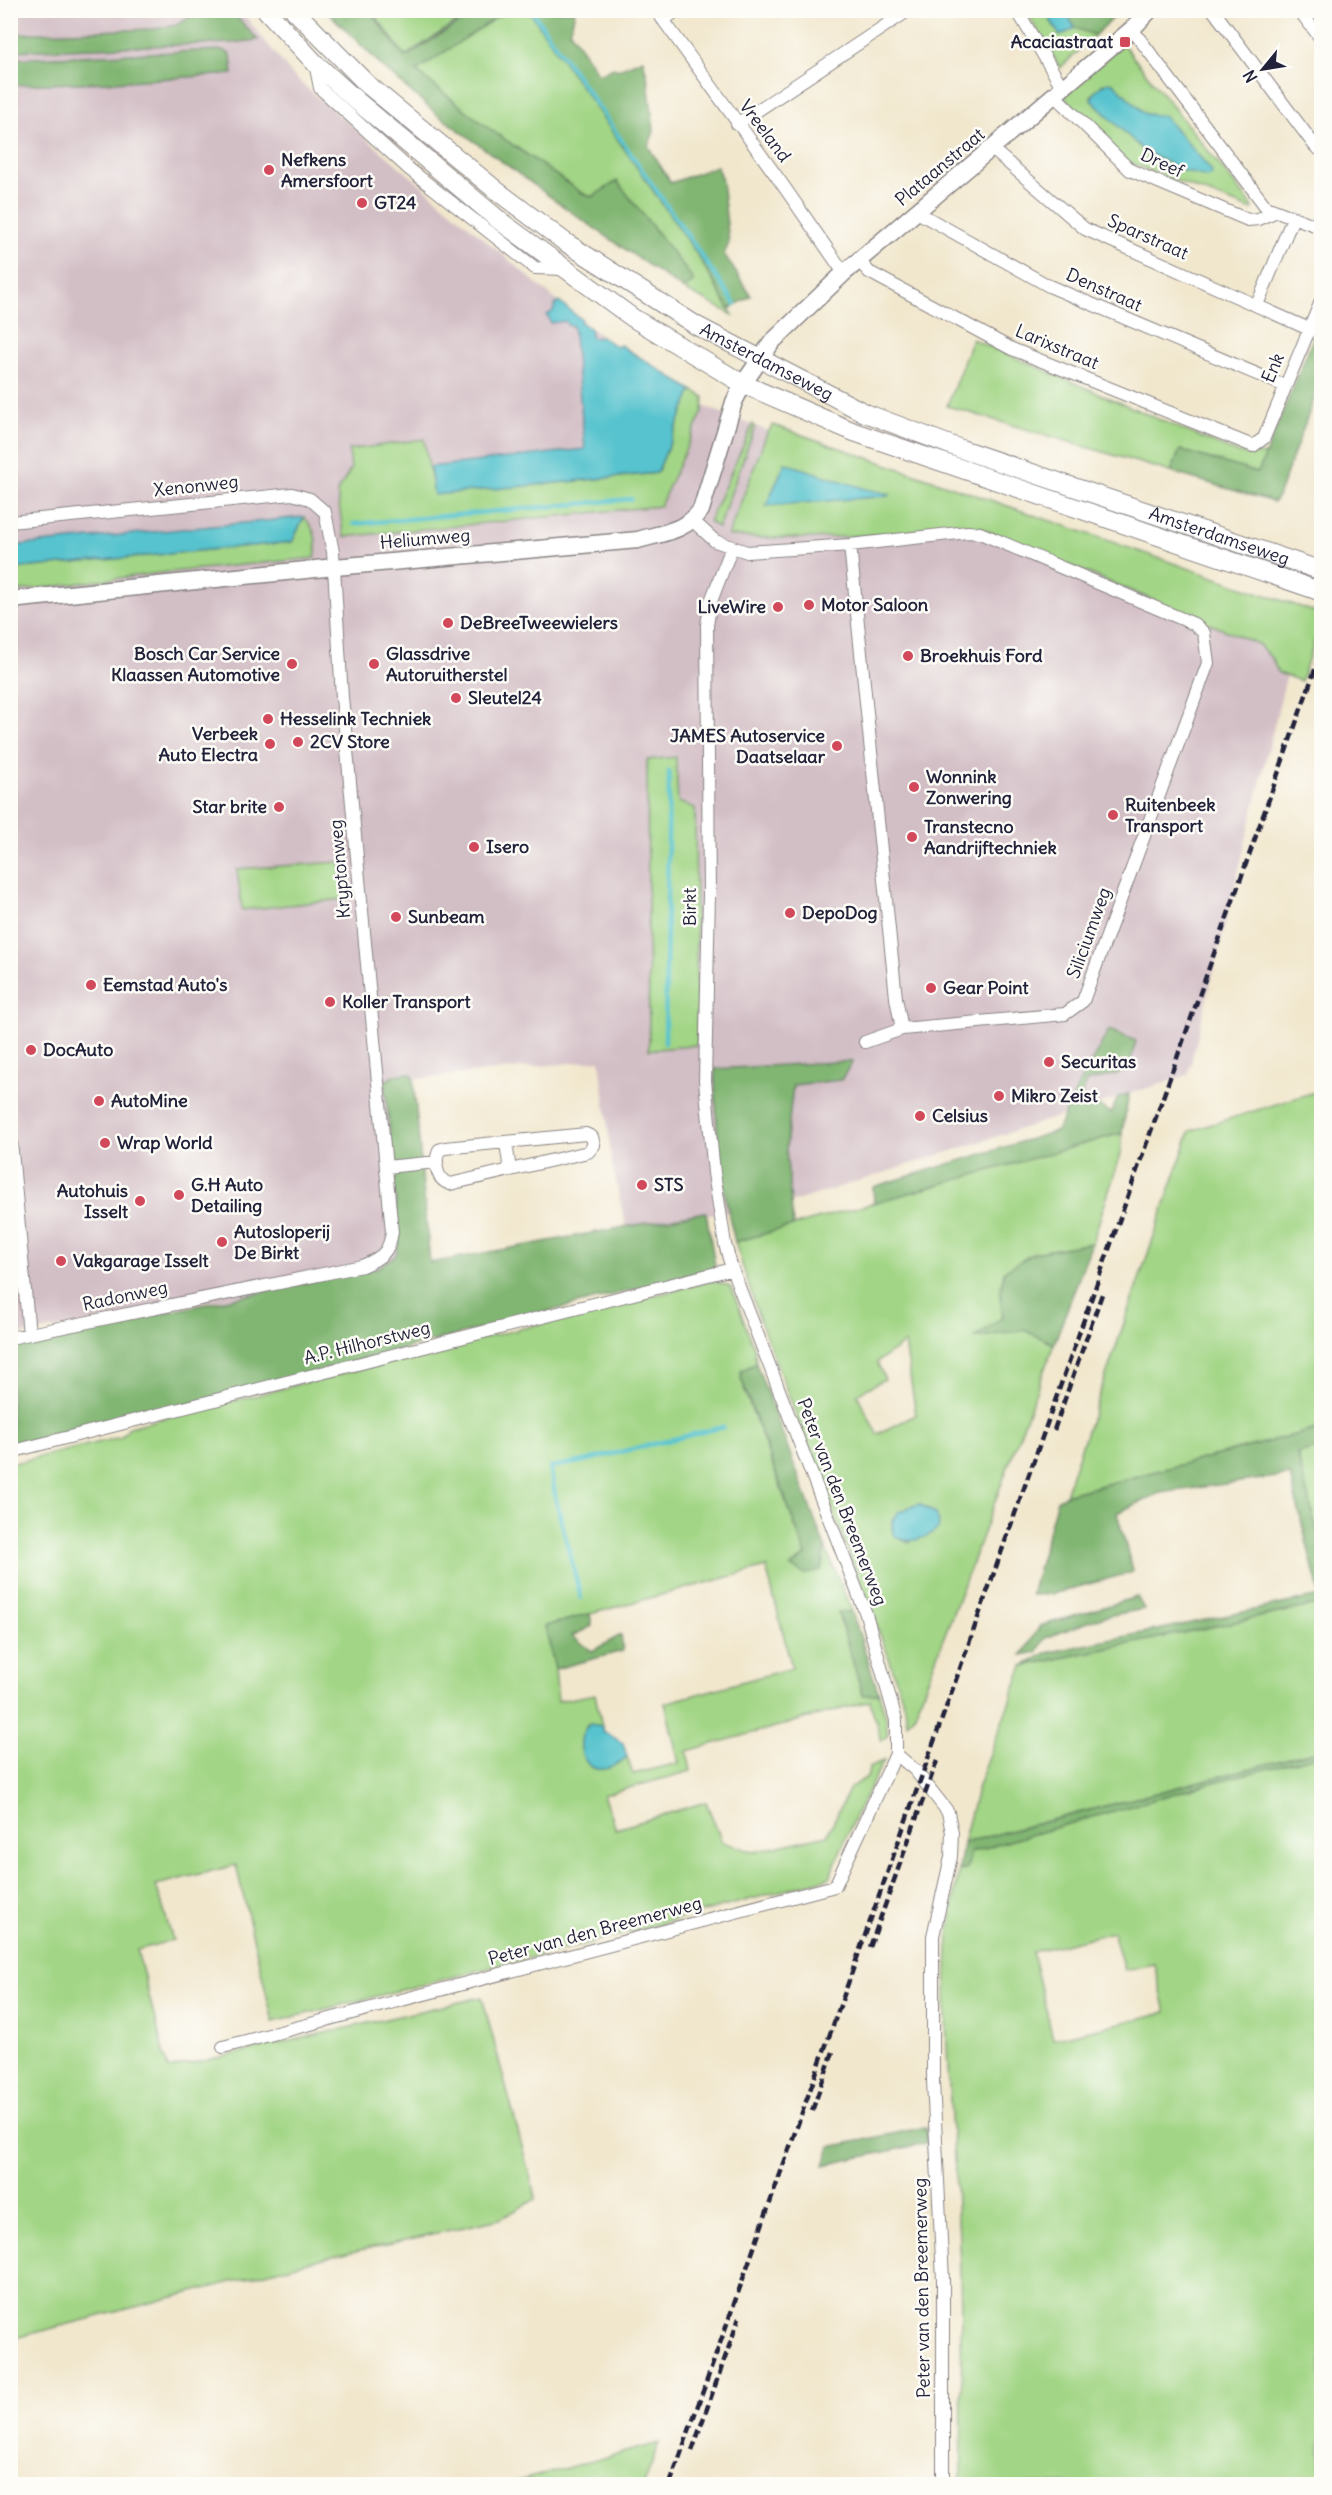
<svg xmlns="http://www.w3.org/2000/svg" width="1332" height="2495" font-family="Delius,sans-serif">
  <style>
    .industrial { fill: #d2bec5 }
    .green { fill: #a2d585; stroke: #627c60; stroke-width: 1.5; fill-rule: evenodd }
    .forest { fill: #81b672; stroke: #526c56; stroke-width: 1.5 }
    .water { fill: #56c3ce; stroke: #3c7284; stroke-width: 1.5 }
    .lines { fill: none; stroke-linecap: round; stroke-linejoin: round }
    .stream { stroke: #56c3ce; stroke-width: 4.5 }
    .street-casing { stroke: #8a8484; stroke-width: 14 }
    .secondary-casing { stroke: #8a8484; stroke-width: 19 }
    .primary-casing { stroke: #8a8484; stroke-width: 20 }
    .street { stroke: #fff; stroke-width: 12 }
    .secondary { stroke: #fff; stroke-width: 16 }
    .primary { stroke: #fff; stroke-width: 18 }
    .rail { stroke: #22223b; stroke-width: 4.5; stroke-dasharray: 9 4.5; stroke-linecap: butt }
    .poi-dot { fill: #d1495b; stroke: #fdfcf7; stroke-width: 2 }
    .labels { text-anchor: middle; stroke-width: 5; stroke-linejoin: round; paint-order: stroke }
    .poi-label { font-size: 18px; font-weight: bold; fill: #22223b; stroke: #fdfcf7; text-anchor: start }
    .street-label { font-size: 18px; fill: #22223b; stroke: #fdfcf7 }
  </style>
  <rect width="100%" height="100%" fill="#fdfcf7"/>
  <filter id="ink" filterUnits="userSpaceOnUse"><feTurbulence type="fractalNoise" baseFrequency=".0167" numOctaves="2"/><feDisplacementMap in="SourceGraphic" scale="12" xChannelSelector="R" yChannelSelector="G"/><feConvolveMatrix kernelMatrix="1 2 1 2 8 2 1 2 1" color-interpolation-filters="sRGB"/></filter>
  <filter id="wash" filterUnits="userSpaceOnUse"><feTurbulence type="fractalNoise" baseFrequency=".008" numOctaves="4" result="noise"/><feDisplacementMap in="SourceGraphic" scale="24" xChannelSelector="R" yChannelSelector="G"/><feGaussianBlur stdDeviation="1.35" result="paint"/><feColorMatrix in="noise" values="0 0 0 0 0 0 0 0 0 0 0 0 0 0 0 0 0 1.4 0 .05"/><feComposite in="paint" operator="in"/></filter>
  <g filter="url(#wash)">
    <rect width="100%" height="100%" fill="#f1e7cd"/>
    <path class="industrial" d="M 11,11 L 241,11 L 294,77 L 583,323 L 701,405 L 773,433 L 743,537 L 941,513 L 1296,637 L 1188,1075 L 790,1203 L 626,1227 L 612,1164 L 600,1060 L 414,1079 L 430,1263 L 11,1336 Z"/>
    <path class="green" d="M 372,11 L 473,11 L 405,56 Z
      M 506,11 L 529,11 L 699,257 L 733,315 L 683,289 L 693,282 L 603,192 L 592,197 L 582,193 L 487,127 L 416,71 Z
      M 1026,11 L 1045,11 L 1060,36 L 1075,28 L 1095,35 L 1060,68 Z
      M 1122,43 L 1253,207 L 1252,210 L 1125,161 L 1063,96 ZM 1103,84 L 1137,106 L 1145,114 L 1164,116 L 1211,170 L 1156,158 L 1143,150 L 1091,100 L 1091,96 Z
      M 972,339 L 1235,452 L 1248,455 L 1266,454 L 1258,473 L 1180,450 L 1171,472 L 947,406 Z
      M 692,390 L 704,397 L 703,411 L 660,506 L 344,537 L 337,492 L 351,469 L 349,450 L 424,439 L 434,494 L 657,473 Z
      M 753,424 L 755,427 L 718,528 L 709,521 Z
      M 773,425 L 1321,614 L 1321,622 L 1301,681 L 1278,673 L 1272,659 L 1258,644 L 980,528 L 964,526 C 886,535 806,542 728,536 L 767,433 Z
      M 304,517 C 316,530 318,541 315,558 L 160,573 L 11,592 L 10,569 L 292,542 Z
      M 1167,527 L 1307,574 L 1306,578 L 1165,531 Z
      M 676,757 L 678,802 L 695,808 L 697,1045 L 649,1050 L 647,760 Z
      M 340,862 L 344,899 L 242,910 L 237,869 Z
      M 1321,1090 L 1321,1428 L 1065,1495 L 1190,1131 Z
      M 1122,1133 L 1122,1151 L 1092,1243 L 1034,1253 L 1000,1295 L 1003,1317 L 975,1338 L 1024,1330 L 1054,1344 L 915,1714 L 907,1723 L 905,1707 L 889,1658 L 759,1318 L 735,1242 ZM 905,1343 L 916,1415 L 877,1434 L 857,1394 L 885,1379 L 877,1362 ZM 919,1504 L 936,1514 L 910,1542 L 901,1540 L 892,1531 L 892,1521 L 909,1507 Z
      M 712,1281 L 727,1285 L 732,1289 L 755,1351 L 756,1363 L 741,1371 L 745,1392 L 806,1555 L 791,1567 L 821,1570 L 825,1547 L 852,1612 L 838,1613 L 863,1695 L 879,1694 L 886,1717 L 888,1735 L 881,1741 L 870,1701 L 687,1751 L 691,1771 L 603,1795 L 616,1829 L 706,1802 L 722,1842 L 754,1852 L 827,1835 L 850,1788 L 867,1777 L 870,1767 L 884,1760 L 856,1814 L 829,1878 L 601,1940 L 273,2022 L 236,1865 L 156,1885 L 173,1940 L 137,1950 L 168,2069 L 482,1997 L 536,2199 L 500,2219 L 324,2258 L 11,2339 L 10,1464 L 121,1437 L 129,1427 ZM 766,1567 L 792,1668 L 665,1703 L 679,1763 L 633,1774 L 627,1757 C 596,1784 573,1762 587,1725 L 602,1726 L 595,1694 L 558,1701 L 555,1669 L 545,1626 Z
      M 1321,1448 L 1321,1546 L 1297,1454 Z
      M 1321,1604 L 1321,1750 L 963,1843 L 978,1786 L 1023,1666 Z
      M 1321,1755 L 1321,2484 L 962,2484 C 961,2396 963,2308 958,2220 C 952,2104 934,1986 959,1871 L 967,1868 L 971,1852 L 1210,1783 ZM 1113,1932 L 1124,1970 L 1154,1964 L 1166,2012 L 1053,2039 L 1032,1952 Z
      M 659,2443 L 644,2484 L 507,2484 Z"/>
    <path class="forest" d="M 231,11 L 258,40 L 231,43 L 11,51 L 11,34 L 154,29 L 177,25 L 199,11 Z
      M 327,11 L 370,11 L 405,57 L 477,11 L 506,11 L 416,71 L 487,127 L 582,193 L 592,197 L 617,181 L 693,279 L 693,282 L 683,289 L 571,212 L 438,115 L 387,71 Z
      M 529,11 L 575,11 L 570,31 L 598,74 L 614,68 L 617,70 L 643,59 L 648,81 L 654,132 L 648,146 L 671,183 L 717,166 L 722,181 L 729,243 L 724,254 L 751,296 L 729,309 L 699,257 Z
      M 1065,11 L 1121,11 L 1095,35 L 1075,28 Z
      M 223,50 L 231,55 L 233,74 L 113,82 L 11,85 L 11,59 Z
      M 1321,319 L 1321,380 L 1279,494 L 1274,502 L 1171,472 L 1180,450 L 1258,473 Z
      M 1109,1030 L 1136,1041 L 1128,1071 L 1086,1082 L 1081,1096 L 1111,1113 L 1118,1097 L 1129,1094 L 1122,1133 L 874,1203 L 873,1187 L 1057,1131 L 1077,1088 Z
      M 853,1061 L 841,1080 L 793,1085 L 786,1148 L 793,1226 L 735,1242 C 721,1186 715,1126 715,1069 Z
      M 408,1073 L 413,1075 L 430,1263 L 706,1212 L 715,1266 L 709,1270 L 11,1450 L 11,1345 L 377,1268 L 396,1255 L 399,1241 L 385,1081 L 395,1075 Z
      M 1092,1243 L 1054,1344 L 1024,1330 L 974,1338 L 1003,1317 L 1000,1295 L 1004,1271 L 1034,1253 Z
      M 756,1363 L 825,1547 L 821,1570 L 804,1574 L 791,1567 L 806,1555 L 741,1378 L 741,1371 Z
      M 1321,1428 L 1321,1448 L 1297,1454 L 1321,1546 L 1321,1604 L 1023,1666 L 1046,1653 L 1320,1596 L 1290,1475 L 1160,1493 L 1117,1513 L 1133,1572 L 1052,1594 L 1031,1595 L 1057,1500 L 1065,1495 Z
      M 1137,1597 L 1144,1609 L 1102,1617 L 1045,1638 L 1037,1652 L 1022,1655 L 1040,1626 Z
      M 838,1612 L 852,1612 L 879,1694 L 863,1695 Z
      M 590,1614 L 592,1626 L 572,1636 L 592,1651 L 621,1635 L 623,1651 L 555,1669 L 545,1626 Z
      M 1321,1750 L 1321,1755 L 1210,1783 L 971,1852 L 967,1868 L 959,1871 L 963,1843 Z
      M 926,2127 L 927,2143 L 824,2165 L 830,2147 Z"/>
    <path class="water" d="M 1045,11 L 1065,11 L 1075,28 L 1060,36 Z
      M 1108,82 L 1113,83 L 1145,114 L 1164,116 L 1211,170 L 1212,175 L 1207,177 L 1184,171 L 1143,150 L 1091,100 L 1096,90 Z
      M 559,302 L 581,319 L 581,322 L 590,329 L 592,338 L 602,337 L 617,347 L 620,345 L 692,390 L 657,473 L 434,495 L 430,467 L 585,449 L 573,326 L 567,325 L 566,321 L 551,323 L 547,315 L 553,311 L 555,304 Z
      M 785,463 L 866,489 L 890,494 L 889,496 L 766,506 Z
      M 304,517 L 292,542 L 11,569 L 11,546 Z
      M 919,1504 L 936,1514 L 939,1522 L 938,1529 C 924,1539 907,1547 893,1534 L 892,1521 L 898,1512 Z
      M 590,1724 L 602,1726 L 603,1731 L 623,1743 L 627,1757 C 585,1793 569,1740 590,1724 Z"/>
    <g class="lines">
      <path class="stream" d="M 531,10 L 735,304
        M 354,524 L 631,499
        M 665,1043 L 669,771
        M 581,1598 L 556,1500 L 550,1467 L 580,1462 L 723,1427"/>
    </g>
  </g>
  <g filter="url(#ink)">
    <g class="lines">
      <g class="street-casing">
        <path id="street" d="M 656,10 L 780,181 L 844,273
          M 1017,10 L 1062,87
          M 1213,10 L 1315,146 L 1322,151
          M 1299,10 L 1322,40
          M 663,20 L 678,10
          M 1132,29 L 1266,207 L 1322,228
          M 315,63 L 320,88 L 409,169 L 535,268 L 564,269
          M 1054,95 L 1130,170 L 1248,220 L 1258,219 L 1275,212
          M 737,124 L 909,10
          M 992,149 L 1085,229 L 1309,329
          M 917,212 L 1049,286 L 1285,386
          M 859,261 L 869,272 L 1012,349 L 1253,446 L 1264,438 L 1322,299
          M 1257,305 L 1293,218
          M 693,521 L 715,541 L 747,552 L 850,545 L 968,532 L 980,533 L 1194,624 L 1204,633 L 1208,663 L 1083,1001 L 1065,1014 L 902,1029 L 896,998 L 850,545
          M 10,522 L 292,494 L 310,499 L 325,512 L 333,552 L 342,697 L 392,1232 C 389,1253 381,1258 362,1266 L 10,1338
          M 732,547 L 711,601 L 707,625 L 709,894 L 705,1081 L 714,1173 L 725,1244 L 732,1269 L 866,1614 L 896,1720 L 896,1754 L 915,1770 L 948,1812 L 952,1833 L 951,1857 L 933,1936 L 933,2081 L 943,2280 L 943,2484
          M 865,1042 L 902,1029
          M 10,1130 L 29,1334
          M 586,1134 L 592,1137 L 594,1145 L 588,1152 L 450,1184 C 436,1180 434,1163 439,1150 L 445,1148 Z
          M 506,1143 L 510,1170
          M 386,1167 L 437,1162
          M 10,1452 L 732,1269
          M 223,2047 L 835,1886 L 896,1754"/>
      </g>
      <g class="secondary-casing">
        <path id="secondary" d="M 10,600 L 335,567 L 638,540 C 662,533 686,531 701,510 L 734,402 L 743,384 L 772,342 L 844,273 L 1132,29 L 1150,10"/>
      </g>
      <g class="primary-casing">
        <g id="primary">
          <path d="M 266,10 L 315,63 L 357,101 L 500,221 L 633,318 L 743,384 L 854,432 L 1322,592"/>
          <path id="s1" d="M 294,10 L 367,84 L 497,191 L 565,242 L 697,326 L 865,413 L 961,449 L 1322,571"/>
        </g>
      </g>
      <use href="#street" class="street"/>
      <use href="#secondary" class="secondary"/>
      <use href="#primary" class="primary"/>
      <path class="rail" d="M 1054,1430 L 1102,1294
        M 870,1947 L 938,1758
        M 812,2111 L 833,2052
        M 692,2451 L 739,2318
        M 670,2484 L 1322,650"/>
    </g>
  </g>
  <g class="poi-dot">
    <rect x="1119" y="36" width="12" height="12" rx="3"/>
    <circle cx="269" cy="170" r="6"/>
    <circle cx="362" cy="203" r="6"/>
    <circle cx="809" cy="605" r="6"/>
    <circle cx="778" cy="607" r="6"/>
    <circle cx="448" cy="623" r="6"/>
    <circle cx="908" cy="656" r="6"/>
    <circle cx="292" cy="664" r="6"/>
    <circle cx="374" cy="664" r="6"/>
    <circle cx="456" cy="698" r="6"/>
    <circle cx="268" cy="719" r="6"/>
    <circle cx="298" cy="742" r="6"/>
    <circle cx="270" cy="744" r="6"/>
    <circle cx="837" cy="746" r="6"/>
    <circle cx="914" cy="787" r="6"/>
    <circle cx="279" cy="807" r="6"/>
    <circle cx="1113" cy="815" r="6"/>
    <circle cx="912" cy="837" r="6"/>
    <circle cx="474" cy="847" r="6"/>
    <circle cx="790" cy="913" r="6"/>
    <circle cx="396" cy="917" r="6"/>
    <circle cx="91" cy="985" r="6"/>
    <circle cx="931" cy="988" r="6"/>
    <circle cx="330" cy="1002" r="6"/>
    <circle cx="31" cy="1050" r="6"/>
    <circle cx="1049" cy="1062" r="6"/>
    <circle cx="999" cy="1096" r="6"/>
    <circle cx="99" cy="1101" r="6"/>
    <circle cx="920" cy="1116" r="6"/>
    <circle cx="105" cy="1143" r="6"/>
    <circle cx="642" cy="1185" r="6"/>
    <circle cx="179" cy="1195" r="6"/>
    <circle cx="140" cy="1201" r="6"/>
    <circle cx="222" cy="1242" r="6"/>
    <circle cx="61" cy="1261" r="6"/>
  </g>
  <g class="labels">
    <g class="poi-label">
      <text x="1113" y="48" text-anchor="end">Acaciastraat</text>
      <text x="281" y="166">Nefkens<tspan x="281" dy="21">Amersfoort</tspan></text>
      <text x="374" y="209">GT24</text>
      <text x="821" y="611">Motor Saloon</text>
      <text x="766" y="613" text-anchor="end">LiveWire</text>
      <text x="460" y="629">DeBreeTweewielers</text>
      <text x="280" y="660" text-anchor="end">Bosch Car Service<tspan x="280" dy="21">Klaassen Automotive</tspan></text>
      <text x="386" y="660">Glassdrive<tspan x="386" dy="21">Autoruitherstel</tspan></text>
      <text x="920" y="662">Broekhuis Ford</text>
      <text x="468" y="704">Sleutel24</text>
      <text x="280" y="725">Hesselink Techniek</text>
      <text x="258" y="740" text-anchor="end">Verbeek<tspan x="258" dy="21">Auto Electra</tspan></text>
      <text x="825" y="742" text-anchor="end">JAMES Autoservice<tspan x="825" dy="21">Daatselaar</tspan></text>
      <text x="310" y="748">2CV Store</text>
      <text x="926" y="783">Wonnink<tspan x="926" dy="21">Zonwering</tspan></text>
      <text x="1125" y="811">Ruitenbeek<tspan x="1125" dy="21">Transport</tspan></text>
      <text x="267" y="813" text-anchor="end">Star brite</text>
      <text x="924" y="833">Transtecno<tspan x="924" dy="21">Aandrijftechniek</tspan></text>
      <text x="486" y="853">Isero</text>
      <text x="802" y="919">DepoDog</text>
      <text x="408" y="923">Sunbeam</text>
      <text x="103" y="991">Eemstad Auto's</text>
      <text x="943" y="994">Gear Point</text>
      <text x="342" y="1008">Koller Transport</text>
      <text x="43" y="1056">DocAuto</text>
      <text x="1061" y="1068">Securitas</text>
      <text x="1011" y="1102">Mikro Zeist</text>
      <text x="111" y="1107">AutoMine</text>
      <text x="932" y="1122">Celsius</text>
      <text x="117" y="1149">Wrap World</text>
      <text x="191" y="1191">G.H Auto<tspan x="191" dy="21">Detailing</tspan></text>
      <text x="654" y="1191">STS</text>
      <text x="128" y="1197" text-anchor="end">Autohuis<tspan x="128" dy="21">Isselt</tspan></text>
      <text x="234" y="1238">Autosloperij<tspan x="234" dy="21">De Birkt</tspan></text>
      <text x="73" y="1267">Vakgarage Isselt</text>
    </g>
    <g class="street-label">
      <text transform="translate(765 131) rotate(53)" y="6">Vreeland</text>
      <text transform="translate(1162 163) rotate(25)" y="6">Dreef</text>
      <text transform="translate(940 167) rotate(-40)" y="6">Plataanstraat</text>
      <text transform="translate(1148 237) rotate(24)" y="6">Sparstraat</text>
      <text transform="translate(1104 290) rotate(24)" y="6">Denstraat</text>
      <text transform="translate(1057 347) rotate(23)" y="6">Larixstraat</text>
      <text dy="6" stroke="none"><textPath href="#s1" startOffset="592">Amsterdamseweg</textPath></text>
      <text transform="translate(1273 368) rotate(-67)" y="6">Enk</text>
      <text transform="translate(196 486) rotate(-6)" y="6">Xenonweg</text>
      <text dy="6" stroke="none"><textPath href="#s1" startOffset="1078">Amsterdamseweg</textPath></text>
      <text transform="translate(425 539) rotate(-5)" y="6">Heliumweg</text>
      <text transform="translate(340 869) rotate(-95)" y="6">Kryptonweg</text>
      <text transform="translate(690 907) rotate(-90)" y="6">Birkt</text>
      <text transform="translate(1089 933) rotate(-70)" y="6">Siliciumweg</text>
      <text transform="translate(125 1296) rotate(-12)" y="6">Radonweg</text>
      <text transform="translate(367 1343) rotate(-14)" y="6">A.P. Hilhorstweg</text>
      <text transform="translate(842 1502) rotate(69)" y="6">Peter van den Breemerweg</text>
      <text transform="translate(595 1931) rotate(-15)" y="6">Peter van den Breemerweg</text>
      <text transform="translate(922 2288) rotate(-91)" y="6">Peter van den Breemerweg</text>
    </g>
  </g>
  <rect width="1332" height="2495" fill="none" stroke="#fdfcf7" stroke-width="36"/>
  <g transform="translate(1263 69) rotate(240)" stroke="#fdfcf7" stroke-width="4.5" paint-order="stroke">
  <path d="M0-4.5L10 22L0 15L-10 22Z" fill="#22223b"/>
  <text y="-9" font-size="16" font-weight="bold" text-anchor="middle" fill="#22223b">N</text>
  </g>
</svg>
